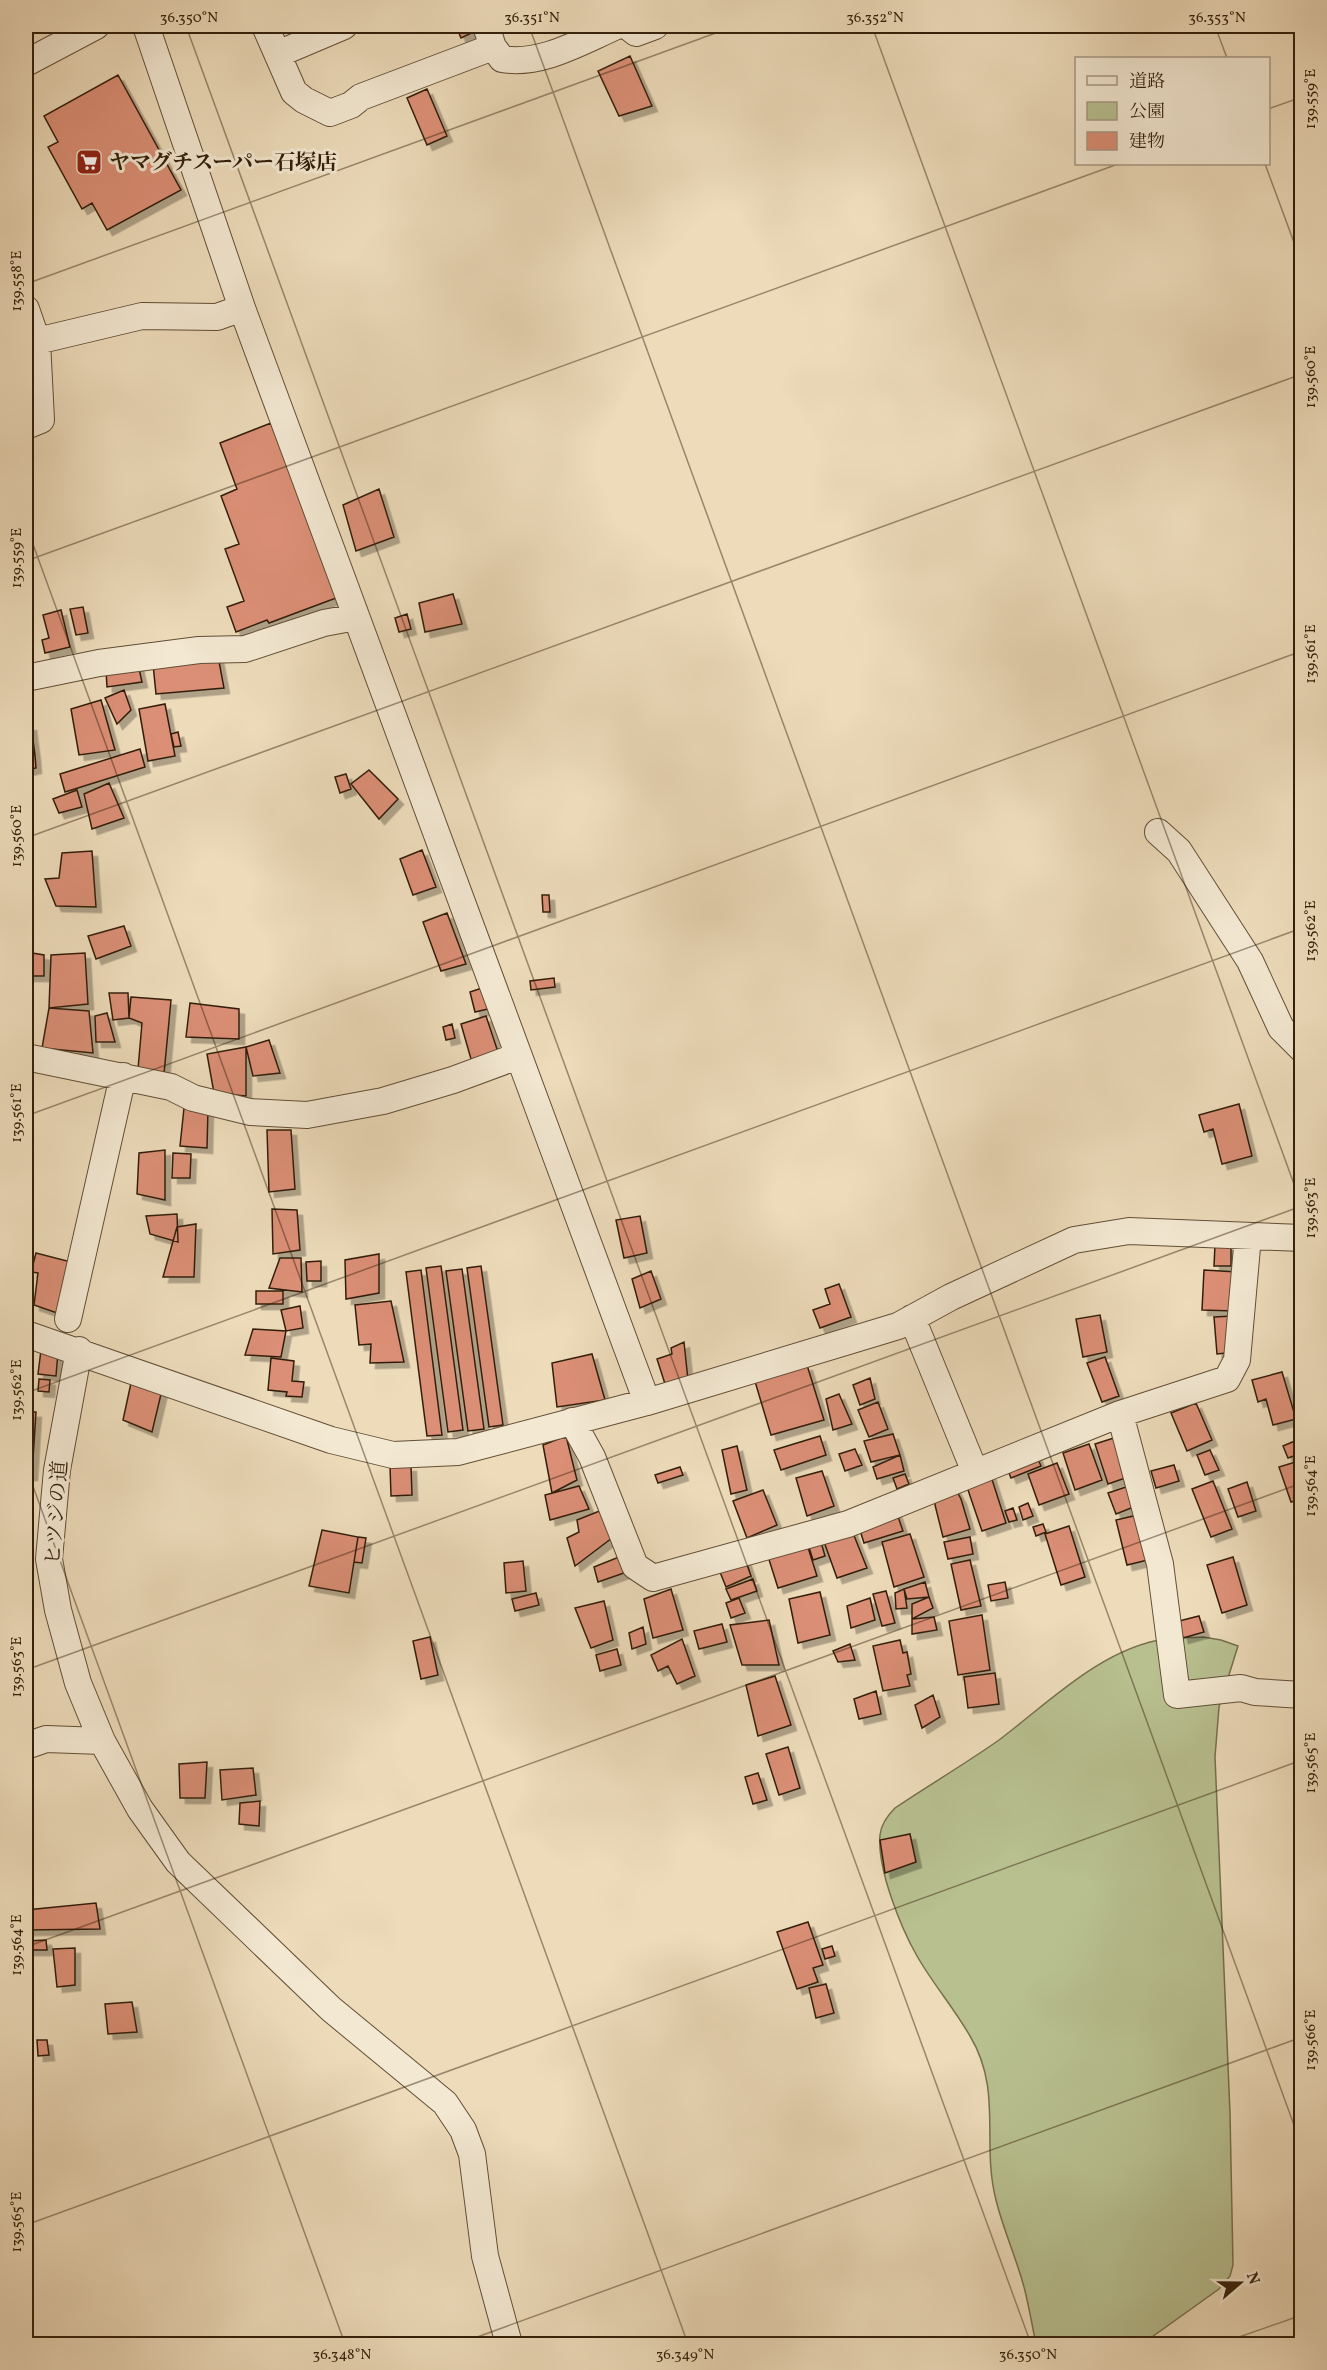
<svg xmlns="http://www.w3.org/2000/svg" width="1327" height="2370" font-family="Vollkorn,'Noto Serif JP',serif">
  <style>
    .green { fill: #b8c090; stroke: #76704d; stroke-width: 1.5 }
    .building { fill: #db8f76; stroke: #331f0a; stroke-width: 1.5; filter: url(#shadow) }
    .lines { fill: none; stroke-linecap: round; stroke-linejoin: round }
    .minor-casing { stroke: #624e36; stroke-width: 28 }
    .minor { stroke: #f3e8d2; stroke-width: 26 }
    .ticks { fill: none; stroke: #331f0a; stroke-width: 1.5; stroke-opacity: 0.45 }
    .labels { text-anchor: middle; stroke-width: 6; stroke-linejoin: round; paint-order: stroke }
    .poi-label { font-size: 21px; font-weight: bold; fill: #331f0a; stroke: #f3e8d2; text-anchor: start }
    .street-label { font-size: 21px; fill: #331f0a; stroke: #f3e8d2 }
    .neatline { fill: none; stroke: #331f0a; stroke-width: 2 }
    .ticks-label { font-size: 15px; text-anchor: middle; fill: #331f0a }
  </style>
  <defs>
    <filter id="shadow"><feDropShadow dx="5.5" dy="5.5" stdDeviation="0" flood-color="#0004"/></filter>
  </defs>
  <rect width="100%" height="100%" fill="#eddbba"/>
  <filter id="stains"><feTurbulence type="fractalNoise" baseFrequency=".00333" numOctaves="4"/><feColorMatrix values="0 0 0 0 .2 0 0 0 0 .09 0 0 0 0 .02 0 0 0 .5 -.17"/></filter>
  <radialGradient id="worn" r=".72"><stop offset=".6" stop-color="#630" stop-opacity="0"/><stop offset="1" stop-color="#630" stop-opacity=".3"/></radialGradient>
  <path class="green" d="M 1203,1637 L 1221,1640 L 1238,1646 L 1219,1707 L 1215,1757 L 1230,2113 L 1233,2265 L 1230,2276 L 1219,2289 L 1142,2344 L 1036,2344 C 1032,2325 1029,2306 1024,2287 C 1016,2257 1003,2229 996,2200 C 981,2142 1003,2091 970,2036 C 954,2008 933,1984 917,1956 C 901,1928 877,1869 880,1835 C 881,1824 887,1816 895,1808 C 929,1785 965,1764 999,1740 C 1047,1704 1103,1647 1166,1639 C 1178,1637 1191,1638 1203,1637 Z"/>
  <path class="building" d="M 456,26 L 481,26 L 482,28 L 461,38 Z
    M 630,56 L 652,106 L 619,116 L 598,71 Z
    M 118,75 L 181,190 L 107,230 L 92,203 L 82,209 L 48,147 L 58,142 L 44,116 Z
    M 427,89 L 447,136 L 427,145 L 407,98 Z
    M 271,423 L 336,598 L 269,623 L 267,620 L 236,632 L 227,607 L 244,601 L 225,549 L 239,544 L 221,496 L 237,489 L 220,443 Z
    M 379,489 L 394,537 L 356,551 L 343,505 Z
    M 453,594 L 462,624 L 425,632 L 419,603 Z
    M 83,607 L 88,633 L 76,635 L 70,609 Z
    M 61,610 L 70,647 L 45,653 L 42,640 L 49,638 L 43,615 Z
    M 407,614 L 411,629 L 399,632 L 395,618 Z
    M 218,656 L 224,688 L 156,694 L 153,664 Z
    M 138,664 L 142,682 L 107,687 L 106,670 Z
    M 124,690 L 131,710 L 117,724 L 105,698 Z
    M 101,700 L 115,750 L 79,755 L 71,709 Z
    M 165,704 L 175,756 L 148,761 L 139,709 Z
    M 31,725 L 35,755 L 26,755 L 26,726 Z
    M 178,732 L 181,746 L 174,747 L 171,734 Z
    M 140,749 L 145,767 L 65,792 L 60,774 Z
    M 26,755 L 35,755 L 36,768 L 26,770 Z
    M 369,770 L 398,799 L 379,819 L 351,784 Z
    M 346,774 L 351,789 L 340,793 L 335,777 Z
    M 109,783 L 124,818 L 92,829 L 84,794 Z
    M 77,790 L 82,807 L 59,813 L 53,799 Z
    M 422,850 L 436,887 L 413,895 L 400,859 Z
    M 92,851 L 96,907 L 56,906 L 45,879 L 59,878 L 62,853 Z
    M 542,895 L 549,895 L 550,912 L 543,912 Z
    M 447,913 L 466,964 L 441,971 L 423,922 Z
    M 124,926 L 131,946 L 96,959 L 88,936 Z
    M 26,952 L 44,955 L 44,976 L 26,976 Z
    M 85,953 L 88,1004 L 49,1008 L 51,955 Z
    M 554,978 L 555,987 L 531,990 L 530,981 Z
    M 482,988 L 488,1009 L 475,1012 L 470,992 Z
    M 109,993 L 128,993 L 129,1018 L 113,1020 Z
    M 131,997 L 171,1000 L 164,1074 L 138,1069 L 142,1023 L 129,1018 Z
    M 190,1003 L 239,1009 L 239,1039 L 186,1037 Z
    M 49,1008 L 89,1011 L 93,1053 L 42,1048 Z
    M 107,1013 L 115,1042 L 96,1042 L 95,1016 Z
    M 486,1016 L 499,1055 L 473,1066 L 461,1024 Z
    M 452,1024 L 455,1038 L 446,1040 L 443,1027 Z
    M 269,1040 L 280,1073 L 253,1076 L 246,1047 Z
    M 246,1047 L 246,1096 L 214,1093 L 207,1054 Z
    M 1239,1104 L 1252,1156 L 1222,1164 L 1213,1129 L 1204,1132 L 1199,1115 Z
    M 184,1108 L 208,1108 L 207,1148 L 180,1146 Z
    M 267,1130 L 291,1130 L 295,1189 L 269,1192 Z
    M 165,1150 L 165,1200 L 137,1194 L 139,1153 Z
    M 173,1153 L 191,1154 L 190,1178 L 172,1178 Z
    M 1302,1188 L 1302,1218 L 1300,1218 L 1294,1189 Z
    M 272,1209 L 297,1210 L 300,1250 L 273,1254 Z
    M 177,1214 L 178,1242 L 150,1234 L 146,1216 Z
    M 640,1216 L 647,1253 L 624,1258 L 616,1220 Z
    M 196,1224 L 194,1277 L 163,1277 L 177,1227 Z
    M 1215,1245 L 1231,1245 L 1231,1266 L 1214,1266 Z
    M 36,1253 L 71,1262 L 60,1314 L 34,1305 L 38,1273 L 31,1272 Z
    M 379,1254 L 379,1293 L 346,1299 L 345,1260 Z
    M 280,1258 L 301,1258 L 302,1292 L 269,1288 Z
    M 321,1261 L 321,1281 L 307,1281 L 306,1262 Z
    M 441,1266 L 463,1430 L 448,1432 L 426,1268 Z
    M 481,1266 L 503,1425 L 489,1427 L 467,1268 Z
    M 462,1269 L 484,1429 L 468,1431 L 446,1271 Z
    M 421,1270 L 442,1435 L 427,1436 L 406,1272 Z
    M 1204,1270 L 1237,1272 L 1235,1311 L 1202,1310 Z
    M 651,1271 L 661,1299 L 640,1308 L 632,1279 Z
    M 839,1284 L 851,1317 L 820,1328 L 813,1310 L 830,1304 L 825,1289 Z
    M 256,1291 L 283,1291 L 283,1304 L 256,1304 Z
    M 391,1301 L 404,1362 L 370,1363 L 371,1344 L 359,1345 L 355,1305 Z
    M 300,1306 L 303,1328 L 286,1331 L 281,1310 Z
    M 1100,1315 L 1107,1352 L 1083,1357 L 1076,1319 Z
    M 1233,1316 L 1236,1352 L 1217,1354 L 1214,1317 Z
    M 253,1329 L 286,1331 L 281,1357 L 245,1355 Z
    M 684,1342 L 688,1380 L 666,1387 L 657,1359 L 672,1354 L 671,1348 Z
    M 41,1350 L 58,1352 L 56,1376 L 38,1374 Z
    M 592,1354 L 605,1400 L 557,1407 L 552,1363 Z
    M 1105,1357 L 1119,1396 L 1102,1402 L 1087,1363 Z
    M 271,1358 L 294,1361 L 292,1381 L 304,1382 L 302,1397 L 286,1396 L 287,1392 L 268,1390 Z
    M 807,1365 L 824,1420 L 771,1435 L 754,1378 Z
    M 1282,1372 L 1296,1419 L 1273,1425 L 1266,1399 L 1258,1402 L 1252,1380 Z
    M 870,1378 L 875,1399 L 860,1405 L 853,1385 Z
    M 39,1379 L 50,1380 L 49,1392 L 38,1391 Z
    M 131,1383 L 162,1390 L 152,1432 L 123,1420 Z
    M 839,1394 L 852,1424 L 833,1430 L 826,1399 Z
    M 878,1402 L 888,1429 L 869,1437 L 858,1410 Z
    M 1196,1403 L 1212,1440 L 1187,1451 L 1171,1413 Z
    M 26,1412 L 36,1412 L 32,1475 L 26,1475 Z
    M 893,1434 L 900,1455 L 871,1462 L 864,1441 Z
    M 566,1436 L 577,1480 L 552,1493 L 543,1445 Z
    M 820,1436 L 826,1455 L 781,1470 L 774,1450 Z
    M 1117,1437 L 1131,1476 L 1108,1484 L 1095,1444 Z
    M 1302,1438 L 1302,1453 L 1288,1458 L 1283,1446 Z
    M 1089,1444 L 1102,1480 L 1075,1490 L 1063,1453 Z
    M 737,1446 L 747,1490 L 731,1494 L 722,1450 Z
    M 855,1449 L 862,1465 L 845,1471 L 839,1454 Z
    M 1210,1450 L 1219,1470 L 1205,1475 L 1197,1455 Z
    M 1035,1452 L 1041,1466 L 1011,1478 L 1005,1463 Z
    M 900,1455 L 904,1471 L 877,1479 L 873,1467 Z
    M 1302,1460 L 1302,1499 L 1291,1502 L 1279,1467 Z
    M 1057,1463 L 1069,1494 L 1039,1505 L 1028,1474 Z
    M 1174,1465 L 1179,1481 L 1156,1488 L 1151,1471 Z
    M 390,1466 L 411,1466 L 412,1495 L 391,1496 Z
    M 680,1467 L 683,1475 L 658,1483 L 655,1475 Z
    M 989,1470 L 1006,1523 L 982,1531 L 967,1487 Z
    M 822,1471 L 834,1506 L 807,1516 L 796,1478 Z
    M 905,1474 L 909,1484 L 897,1489 L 893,1478 Z
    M 1213,1481 L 1232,1529 L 1211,1537 L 1192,1489 Z
    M 1247,1482 L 1256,1511 L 1238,1517 L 1228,1489 Z
    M 579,1486 L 589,1509 L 550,1520 L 545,1495 Z
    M 954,1486 L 961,1499 L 970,1529 L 943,1537 L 935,1505 L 937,1491 Z
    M 1129,1486 L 1136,1506 L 1116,1514 L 1108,1493 Z
    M 763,1490 L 777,1525 L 747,1538 L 733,1501 Z
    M 1028,1503 L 1033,1516 L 1023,1520 L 1019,1507 Z
    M 895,1508 L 903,1531 L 864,1543 L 858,1524 Z
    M 1013,1508 L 1017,1520 L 1009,1522 L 1005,1511 Z
    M 602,1510 L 612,1538 L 575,1566 L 567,1538 L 579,1532 L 577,1520 Z
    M 1142,1514 L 1152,1559 L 1127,1565 L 1116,1520 Z
    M 1043,1524 L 1046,1532 L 1036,1536 L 1033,1527 Z
    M 1069,1526 L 1085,1577 L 1061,1585 L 1045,1534 Z
    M 851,1528 L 867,1568 L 837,1578 L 823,1539 Z
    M 322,1530 L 358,1537 L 349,1593 L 309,1586 Z
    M 910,1534 L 924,1577 L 894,1587 L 882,1542 Z
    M 819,1535 L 825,1556 L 813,1560 L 806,1538 Z
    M 358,1537 L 366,1538 L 362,1563 L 354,1562 Z
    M 970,1537 L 973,1554 L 948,1559 L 944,1542 Z
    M 805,1538 L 817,1576 L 778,1588 L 766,1550 Z
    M 619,1557 L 624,1573 L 598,1582 L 594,1567 Z
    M 1233,1557 L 1247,1605 L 1222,1613 L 1207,1565 Z
    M 745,1558 L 751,1576 L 726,1587 L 718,1567 Z
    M 970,1560 L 981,1606 L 961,1610 L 951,1564 Z
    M 523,1561 L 526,1591 L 506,1593 L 504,1563 Z
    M 753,1579 L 757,1591 L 731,1600 L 726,1589 Z
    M 925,1582 L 929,1597 L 907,1599 L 904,1589 Z
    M 1005,1582 L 1008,1598 L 991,1601 L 988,1585 Z
    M 671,1589 L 683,1630 L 653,1638 L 644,1599 Z
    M 904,1589 L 907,1608 L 896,1609 L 895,1593 Z
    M 886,1591 L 895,1623 L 882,1626 L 873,1594 Z
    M 820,1592 L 830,1635 L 798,1643 L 789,1599 Z
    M 536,1593 L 539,1605 L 515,1611 L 512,1599 Z
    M 929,1597 L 933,1608 L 912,1619 L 912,1604 Z
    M 739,1598 L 745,1613 L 731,1618 L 726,1603 Z
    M 870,1598 L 875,1620 L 851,1628 L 847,1606 Z
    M 604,1601 L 613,1640 L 591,1648 L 575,1608 Z
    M 982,1615 L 990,1670 L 958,1675 L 949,1621 Z
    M 1199,1616 L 1204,1632 L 1183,1638 L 1179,1621 Z
    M 934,1617 L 937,1630 L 912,1634 L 912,1619 Z
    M 769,1620 L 779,1665 L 742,1665 L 730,1625 Z
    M 722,1624 L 727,1642 L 699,1649 L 694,1631 Z
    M 643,1627 L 646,1644 L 632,1649 L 629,1633 Z
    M 430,1637 L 438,1675 L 421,1679 L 413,1641 Z
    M 682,1639 L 695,1676 L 677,1684 L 668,1666 L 658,1671 L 651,1655 Z
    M 900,1640 L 903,1653 L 907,1652 L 911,1674 L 907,1675 L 910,1686 L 883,1691 L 873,1646 Z
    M 850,1644 L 855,1660 L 838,1662 L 833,1651 Z
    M 617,1649 L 621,1665 L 600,1671 L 596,1655 Z
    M 995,1673 L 999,1704 L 968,1708 L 964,1677 Z
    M 775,1676 L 791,1725 L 758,1736 L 746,1685 Z
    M 876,1691 L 881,1714 L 859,1719 L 854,1699 Z
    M 933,1695 L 940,1717 L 922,1728 L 915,1705 Z
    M 788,1747 L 800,1788 L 779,1795 L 766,1754 Z
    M 207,1762 L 205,1798 L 180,1798 L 179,1764 Z
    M 253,1768 L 256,1795 L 222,1800 L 220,1770 Z
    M 758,1773 L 767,1800 L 753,1804 L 745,1777 Z
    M 260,1801 L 259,1826 L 239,1824 L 240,1803 Z
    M 910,1834 L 916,1862 L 885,1873 L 880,1840 Z
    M 96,1903 L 100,1929 L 26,1930 L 26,1910 Z
    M 808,1922 L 823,1965 L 813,1968 L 818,1982 L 797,1989 L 777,1932 Z
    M 46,1940 L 47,1950 L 26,1950 L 26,1941 Z
    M 832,1946 L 835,1956 L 825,1959 L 822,1949 Z
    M 75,1948 L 75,1985 L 57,1987 L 53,1949 Z
    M 826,1984 L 834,2013 L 816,2018 L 809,1988 Z
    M 132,2002 L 137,2032 L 108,2034 L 105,2004 Z
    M 37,2040 L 47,2040 L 49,2055 L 38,2056 Z"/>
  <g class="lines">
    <g class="minor-casing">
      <path id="minor" d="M 146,26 L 242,308 L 647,1402
        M 265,26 L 294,92 L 304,100 L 330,113 L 351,105 L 361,97 L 493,47
        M 486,26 L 493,47 L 502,59 C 541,66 582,41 617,26
        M 627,26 L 636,33 L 655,26
        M 278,54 L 344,26
        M 26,63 L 96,26
        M 26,309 L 37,341 L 41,420 L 26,426
        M 37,341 L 142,316 L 217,317 L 242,308
        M 26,678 L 99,663 L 199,650 L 245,649 L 324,623 L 356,617
        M 1158,832 L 1179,851 L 1250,961 L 1281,1028 L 1302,1049
        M 26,1057 L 171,1087 L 193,1098 L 250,1112 L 307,1115 L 383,1101 L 453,1080 L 518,1056
        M 912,1318 L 975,1472
        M 68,1319 L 123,1076
        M 26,1334 L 331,1440 L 393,1455 L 458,1452 L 647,1402 L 898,1326 L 951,1297 L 1074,1240 L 1129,1231 L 1302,1238
        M 79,1350 L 57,1470 L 49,1559 L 58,1610 L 78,1683 L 102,1741 L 140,1809 L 178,1862 L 331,2009 L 445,2103 L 463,2130 L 472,2154 L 485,2256 L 509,2344
        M 1120,1414 L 1160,1564 L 1177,1695 L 1241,1688 L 1255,1692 L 1302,1695
        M 572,1421 L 592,1457 L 635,1566 L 653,1578 L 848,1524 L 1120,1414 L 1227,1379 L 1237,1360 L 1248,1236
        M 26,1746 L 46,1739 L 102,1741"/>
    </g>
    <use href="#minor" class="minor"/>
  </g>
  <path class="ticks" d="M 186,26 L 1031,2344M 529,26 L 1302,2147M 872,26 L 1302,1206M 1215,26 L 1227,58M 1268,109 L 1302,97M 1265,164 L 1302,264M 26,284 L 735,26M 26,525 L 688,2344M 26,561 L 1118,164M 26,838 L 1302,374M 26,1116 L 1302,651M 26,1393 L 1302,928M 26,1467 L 345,2344M 26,1670 L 1302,1206M 26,1947 L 1302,1483M 26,2225 L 1302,1760M 458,2344 L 1302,2037M 1219,2344 L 1302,2315"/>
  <defs>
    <g id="supermarket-square" transform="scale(1.35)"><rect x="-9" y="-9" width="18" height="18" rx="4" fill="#8f2418" stroke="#f3e8d2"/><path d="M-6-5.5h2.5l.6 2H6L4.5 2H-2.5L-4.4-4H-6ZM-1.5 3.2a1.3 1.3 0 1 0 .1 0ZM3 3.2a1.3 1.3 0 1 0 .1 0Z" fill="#fff"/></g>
  </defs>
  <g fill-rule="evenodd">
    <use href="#supermarket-square" x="89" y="162"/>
  </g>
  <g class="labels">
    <g class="poi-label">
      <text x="109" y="169">ヤマグチスーパー石塚店</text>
    </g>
    <g class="street-label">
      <text transform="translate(56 1513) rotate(-86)" y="7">ヒツジの道</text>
    </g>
  </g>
  <rect width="1327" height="2370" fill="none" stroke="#eddbba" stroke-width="66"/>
  <rect x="1075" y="57" width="195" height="108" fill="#f3e8d2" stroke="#a69882" stroke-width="1.5"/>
  <rect x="1087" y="76" width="30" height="9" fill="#f3e8d2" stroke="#a69882" stroke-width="1.5"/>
  <text x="1129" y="87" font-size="18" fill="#331f0a">道路</text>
  <rect x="1087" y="102" width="30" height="18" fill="#b8c090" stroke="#a69882" stroke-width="1.5"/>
  <text x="1129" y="117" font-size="18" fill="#331f0a">公園</text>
  <rect x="1087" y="132" width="30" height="18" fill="#db8f76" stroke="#a69882" stroke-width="1.5"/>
  <text x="1129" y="147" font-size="18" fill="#331f0a">建物</text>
  <g transform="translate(1240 2283) rotate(70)" stroke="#f3e8d2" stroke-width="4.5" paint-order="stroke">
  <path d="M0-4.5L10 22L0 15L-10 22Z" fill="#331f0a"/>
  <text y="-9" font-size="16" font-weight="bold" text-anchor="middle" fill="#331f0a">N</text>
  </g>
  <rect x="33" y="33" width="1261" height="2304" class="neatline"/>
  <g class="ticks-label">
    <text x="189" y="22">36.350°N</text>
    <text x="532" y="22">36.351°N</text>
    <text x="875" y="22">36.352°N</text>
    <text x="1217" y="22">36.353°N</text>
    <text transform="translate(1310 99) rotate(-90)" y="5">139.559°E</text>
    <text transform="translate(16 281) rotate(-90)" y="5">139.558°E</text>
    <text transform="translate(1310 377) rotate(-90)" y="5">139.560°E</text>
    <text transform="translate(16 558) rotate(-90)" y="5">139.559°E</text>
    <text transform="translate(1310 654) rotate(-90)" y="5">139.561°E</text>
    <text transform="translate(16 836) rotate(-90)" y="5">139.560°E</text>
    <text transform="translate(1310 931) rotate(-90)" y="5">139.562°E</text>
    <text transform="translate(16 1113) rotate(-90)" y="5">139.561°E</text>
    <text transform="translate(1310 1208) rotate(-90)" y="5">139.563°E</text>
    <text transform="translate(16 1390) rotate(-90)" y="5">139.562°E</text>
    <text transform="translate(1310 1486) rotate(-90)" y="5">139.564°E</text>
    <text transform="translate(16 1667) rotate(-90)" y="5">139.563°E</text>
    <text transform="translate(1310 1763) rotate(-90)" y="5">139.565°E</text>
    <text transform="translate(16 1945) rotate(-90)" y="5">139.564°E</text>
    <text transform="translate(1310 2040) rotate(-90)" y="5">139.566°E</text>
    <text transform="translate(16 2222) rotate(-90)" y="5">139.565°E</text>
    <text x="342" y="2359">36.348°N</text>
    <text x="685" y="2359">36.349°N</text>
    <text x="1028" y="2359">36.350°N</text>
  </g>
  <rect width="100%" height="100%" filter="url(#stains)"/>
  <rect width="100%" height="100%" fill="url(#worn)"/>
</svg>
